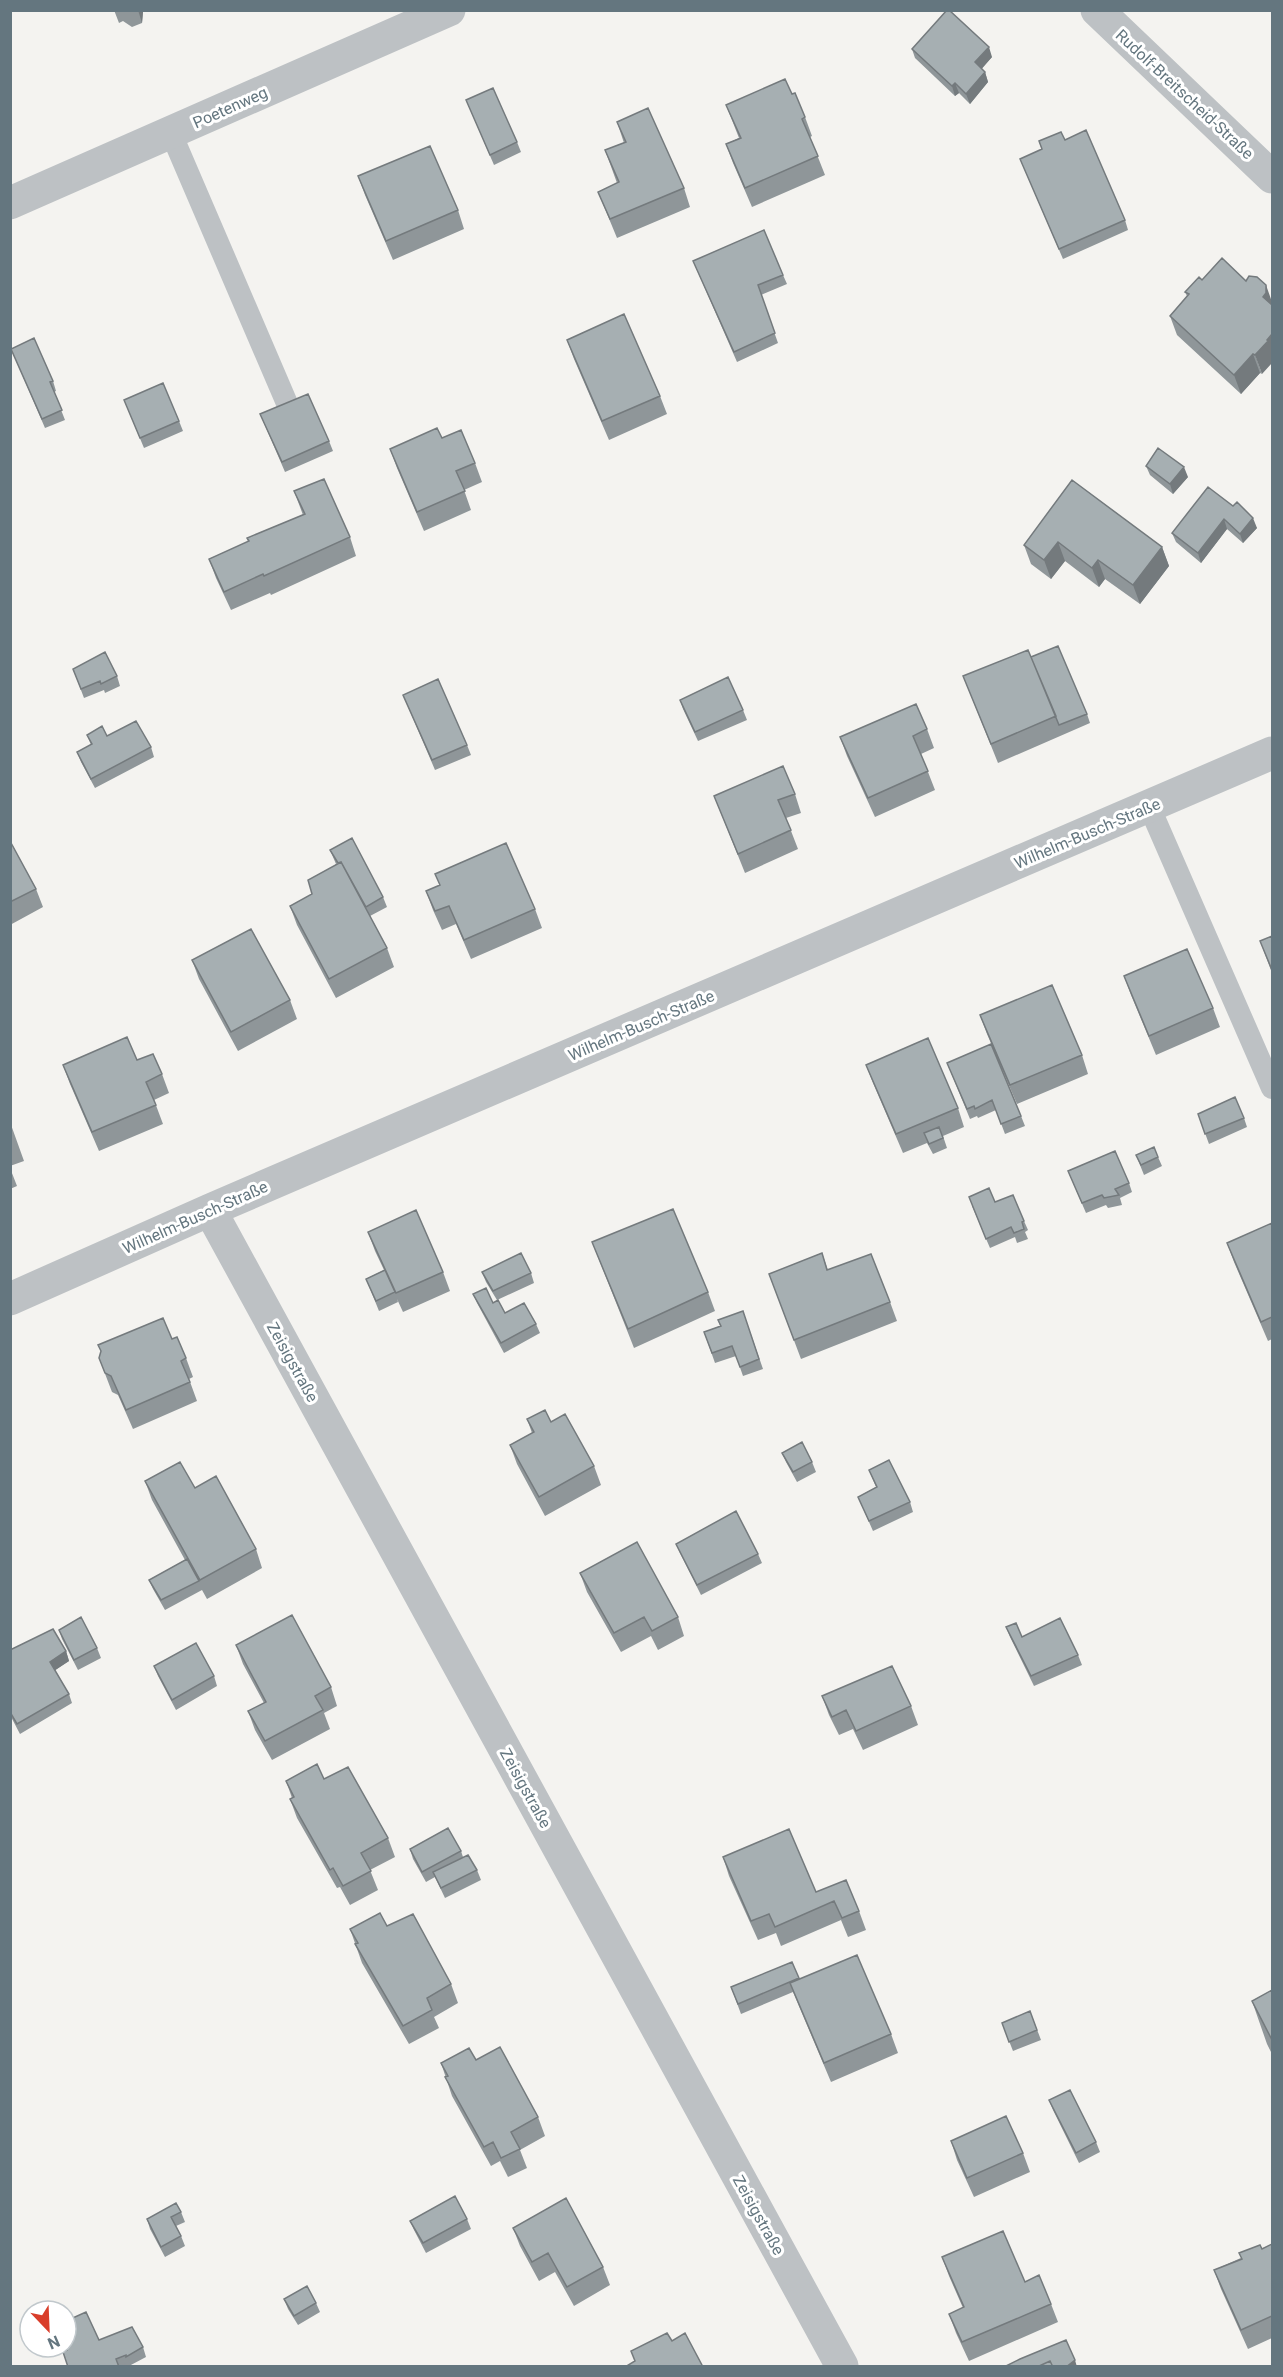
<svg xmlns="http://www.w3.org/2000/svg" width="1283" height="2377" font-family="Roboto,sans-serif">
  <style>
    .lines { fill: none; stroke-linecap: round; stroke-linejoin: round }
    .service { stroke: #bdc1c4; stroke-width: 22 }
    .minor { stroke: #bdc1c4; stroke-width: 33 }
    .tertiary { stroke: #bdc1c4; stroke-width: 33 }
    .wall { fill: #8f9699 }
    .shaded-wall { fill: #747a7d }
    .building { fill: #a6afb2; stroke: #747a7d; stroke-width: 1.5 }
    .labels { text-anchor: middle; stroke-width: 6; stroke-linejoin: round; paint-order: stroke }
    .street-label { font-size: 16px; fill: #64767f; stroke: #fff }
  </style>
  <rect width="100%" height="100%" fill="#f4f3f0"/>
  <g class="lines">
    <path class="service" d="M 171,133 L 289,408
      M 1149,806 L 1272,1088"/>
    <path class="minor" d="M 10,203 L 449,10
      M 210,1210 L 842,2366
      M 10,1299 L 210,1210 L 1272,753"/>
    <path class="tertiary" d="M 1097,10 L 1272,177"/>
  </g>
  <path class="wall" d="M 114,10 L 148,10 L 143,12 L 142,23 L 132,27 L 123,21 L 119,23 Z
    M 912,49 L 992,57 L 981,69 L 985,72 L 988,82 L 970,104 L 959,93 L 955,96 L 915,58 Z
    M 792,94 L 805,117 L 812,136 L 810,137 L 825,175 L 752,207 L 733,163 L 726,144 L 739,138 L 726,105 Z
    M 466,100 L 517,142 L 521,152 L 494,165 Z
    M 617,122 L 684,188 L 690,207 L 617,238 L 598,192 L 617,183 L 605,150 L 624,143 Z
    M 1065,140 L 1125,220 L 1128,230 L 1063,259 L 1020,159 L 1042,150 L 1039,141 Z
    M 358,176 L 458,210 L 464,229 L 393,260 L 365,195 Z
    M 1222,258 L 1262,374 L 1260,373 L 1241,394 L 1177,335 L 1170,316 L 1187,296 L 1185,292 L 1202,280 Z
    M 693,261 L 783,275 L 787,284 L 761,295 L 778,343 L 737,362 Z
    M 567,340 L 660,396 L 667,414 L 609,440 L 574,359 Z
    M 11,349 L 53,381 L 56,391 L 54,392 L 65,420 L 45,428 Z
    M 124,400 L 179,421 L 183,431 L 144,448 Z
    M 260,414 L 329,441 L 333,451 L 285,472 Z
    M 442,438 L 475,463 L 482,482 L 464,490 L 471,510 L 424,531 L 397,468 L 390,449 Z
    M 1146,466 L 1188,477 L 1173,494 L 1150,475 Z
    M 1072,480 L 1162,547 L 1169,566 L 1140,604 L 1105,579 L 1099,587 L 1065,561 L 1051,579 L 1031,564 L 1024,545 Z
    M 294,491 L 350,537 L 356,556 L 271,595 L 270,593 L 231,610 L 216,578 L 209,559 L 248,542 L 247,538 L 303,515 Z
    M 1233,506 L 1257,528 L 1243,543 L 1227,529 L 1201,563 L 1176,542 L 1172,533 Z
    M 1031,657 L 1087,714 L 1090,723 L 998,763 L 963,676 Z
    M 73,669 L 117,676 L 120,686 L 105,693 L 104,690 L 84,698 Z
    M 403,695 L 467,745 L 471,755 L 435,770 Z
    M 680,700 L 743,710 L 747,720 L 698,741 L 683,709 Z
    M 927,729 L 934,748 L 921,754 L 935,790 L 875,817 L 847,756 L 840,737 Z
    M 87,735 L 151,747 L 154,757 L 95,788 L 81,762 L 77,752 L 91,745 Z
    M 795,794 L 801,813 L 786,818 L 798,849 L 745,873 L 714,796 Z
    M 10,841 L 36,889 L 43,907 L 10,925 Z
    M 330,850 L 383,897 L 387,907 L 370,916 L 387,948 L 394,967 L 336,998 L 297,925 L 290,906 L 312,894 L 336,864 Z
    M 435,874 L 535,909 L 542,928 L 471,959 L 456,924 L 442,930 L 433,910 L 426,891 L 440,885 Z
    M 1272,936 L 1272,973 L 1260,941 Z
    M 192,960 L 290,1000 L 297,1019 L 238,1051 L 199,979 Z
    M 1124,976 L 1213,1008 L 1220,1027 L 1156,1055 L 1131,995 Z
    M 980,1015 L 1082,1055 L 1088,1074 L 1017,1104 L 987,1034 Z
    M 947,1063 L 1021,1116 L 1025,1126 L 1005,1134 L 996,1110 L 978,1118 L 977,1116 L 970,1119 Z
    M 63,1065 L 162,1074 L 169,1093 L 154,1100 L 163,1124 L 99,1151 L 70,1084 Z
    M 866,1065 L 958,1108 L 964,1127 L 943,1136 L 947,1148 L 933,1154 L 927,1143 L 903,1153 L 873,1083 Z
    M 1198,1114 L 1244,1118 L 1247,1127 L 1209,1144 Z
    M 10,1122 L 24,1161 L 10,1166 Z
    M 1136,1155 L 1158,1157 L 1162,1166 L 1144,1175 Z
    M 10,1168 L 17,1186 L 10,1189 Z
    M 1068,1171 L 1129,1183 L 1132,1192 L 1120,1198 L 1122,1205 L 1108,1208 L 1106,1205 L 1086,1213 Z
    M 995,1202 L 1024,1221 L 1028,1230 L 1025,1232 L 1028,1239 L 1017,1243 L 1015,1237 L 990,1248 L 972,1206 Z
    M 1272,1223 L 1272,1339 L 1268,1341 L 1234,1262 L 1227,1243 Z
    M 368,1232 L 443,1272 L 450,1291 L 403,1312 L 397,1299 L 398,1302 L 379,1311 L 366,1279 L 384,1270 L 375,1251 Z
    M 592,1242 L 708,1292 L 715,1311 L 634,1348 Z
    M 822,1253 L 828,1270 L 890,1302 L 897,1321 L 801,1359 L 769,1274 Z
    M 482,1272 L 531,1273 L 534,1283 L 497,1300 L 486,1282 Z
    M 473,1294 L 493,1303 L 505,1313 L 536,1324 L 540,1333 L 504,1353 L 477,1303 Z
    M 743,1311 L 763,1369 L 743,1376 L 736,1356 L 715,1363 L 704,1332 L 720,1326 L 718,1320 Z
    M 172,1339 L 186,1358 L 193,1377 L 189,1379 L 197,1401 L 133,1429 L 118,1395 L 112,1392 L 99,1358 Z
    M 527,1419 L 551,1422 L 594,1466 L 601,1485 L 545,1516 L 517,1464 L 510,1445 L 532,1433 Z
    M 782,1453 L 812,1462 L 816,1472 L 797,1482 L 786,1462 Z
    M 869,1470 L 910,1502 L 913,1512 L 873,1531 L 858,1497 L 876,1487 Z
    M 145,1481 L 195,1488 L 256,1549 L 262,1568 L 207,1599 L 202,1590 L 165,1610 L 153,1589 L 149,1580 L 185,1560 L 152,1500 Z
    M 676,1544 L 758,1554 L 762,1563 L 701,1595 L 680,1553 Z
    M 580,1573 L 678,1617 L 684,1636 L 658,1650 L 651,1636 L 621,1652 L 587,1592 Z
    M 1006,1627 L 1022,1637 L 1078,1655 L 1082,1665 L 1034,1686 L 1010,1637 Z
    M 59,1630 L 97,1648 L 101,1658 L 78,1670 L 62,1639 Z
    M 236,1645 L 331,1687 L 337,1706 L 324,1713 L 330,1729 L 272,1760 L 255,1730 L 248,1711 L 264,1703 L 243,1664 Z
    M 10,1650 L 66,1651 L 69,1661 L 55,1670 L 69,1694 L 72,1703 L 20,1734 L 10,1715 Z
    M 154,1666 L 214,1676 L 217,1686 L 176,1710 L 158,1676 Z
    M 822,1696 L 911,1706 L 918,1725 L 863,1750 L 853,1729 L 839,1735 L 829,1715 Z
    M 324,1779 L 388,1838 L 395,1857 L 370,1870 L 378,1890 L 350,1905 L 340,1887 L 337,1888 L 297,1818 L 290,1799 L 292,1798 L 286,1781 Z
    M 410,1849 L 461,1851 L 463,1857 L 477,1870 L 481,1880 L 445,1898 L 435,1877 L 426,1882 L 413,1859 Z
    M 723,1857 L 816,1892 L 859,1911 L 866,1930 L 848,1937 L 841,1920 L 781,1946 L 776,1933 L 758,1940 L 729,1876 Z
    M 387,1926 L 451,1984 L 458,2003 L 434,2017 L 439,2028 L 409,2044 L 362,1963 L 350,1929 Z
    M 792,1962 L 799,1979 L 891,2034 L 898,2053 L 831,2082 L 793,1992 L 741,2014 L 731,1987 Z
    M 1272,1990 L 1272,2054 L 1267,2044 L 1252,2001 Z
    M 1030,2011 L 1041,2040 L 1013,2051 L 1002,2023 Z
    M 476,2060 L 538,2117 L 545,2136 L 520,2150 L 527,2168 L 508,2177 L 500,2161 L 491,2166 L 452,2096 L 441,2063 Z
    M 1049,2100 L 1096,2142 L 1100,2152 L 1079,2163 L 1053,2110 Z
    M 951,2141 L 1023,2153 L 1030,2172 L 974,2197 L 957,2160 Z
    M 181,2212 L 185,2222 L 176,2226 L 181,2236 L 185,2246 L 165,2257 L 150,2229 L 147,2219 Z
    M 467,2219 L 471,2229 L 426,2253 L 414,2230 L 410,2221 Z
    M 513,2228 L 603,2267 L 610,2285 L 574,2306 L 555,2272 L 539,2281 L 520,2246 Z
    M 1272,2244 L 1272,2338 L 1248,2349 L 1221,2289 L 1214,2270 Z
    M 942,2257 L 1025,2282 L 1051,2304 L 1058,2322 L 969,2361 L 956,2333 L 949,2314 L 963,2308 L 949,2276 Z
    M 284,2299 L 316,2303 L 320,2312 L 298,2325 L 288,2309 Z
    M 99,2340 L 143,2347 L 146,2357 L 129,2366 L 129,2365 L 125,2367 L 68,2367 L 66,2350 L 65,2347 Z"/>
  <path class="shaded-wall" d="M 138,10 L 142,10 L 143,12 L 142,23 Z
    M 989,47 L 992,57 L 979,72 L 975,62 Z
    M 985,72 L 988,82 L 970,104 L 966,94 Z
    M 955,83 L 959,93 L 955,96 L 952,86 Z
    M 1266,285 L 1272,302 L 1272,312 L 1263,297 Z
    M 1272,334 L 1272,363 L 1262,374 L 1255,355 Z
    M 1253,354 L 1260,373 L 1241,394 L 1234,375 Z
    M 1184,467 L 1188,477 L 1173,494 L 1170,484 Z
    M 1253,518 L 1257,528 L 1243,543 L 1240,534 Z
    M 1224,519 L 1227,529 L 1201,563 L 1198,553 Z
    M 1058,542 L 1065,561 L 1051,579 L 1044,560 Z
    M 1162,547 L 1169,566 L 1140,604 L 1133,585 Z
    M 1098,560 L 1105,579 L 1099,587 L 1092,568 Z
    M 66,1651 L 69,1661 L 54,1671 L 50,1662 Z
    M 1075,2360 L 1077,2367 L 1066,2367 Z"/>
  <path class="building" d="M 947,10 L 949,10 L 989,47 L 975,62 L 985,72 L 966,94 L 955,83 L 952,86 L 912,49 Z
    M 785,79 L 792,94 L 795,93 L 805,117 L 802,119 L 818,156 L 745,188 L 726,144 L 741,138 L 726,105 Z
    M 493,88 L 517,142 L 490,155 L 466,100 Z
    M 648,108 L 684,188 L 610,219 L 598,192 L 619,182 L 605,150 L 626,142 L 617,122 Z
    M 1086,130 L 1125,220 L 1059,249 L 1020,159 L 1042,149 L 1039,141 L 1061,132 L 1065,140 Z
    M 430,146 L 458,210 L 386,241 L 358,176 Z
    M 764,230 L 783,275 L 758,285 L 775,333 L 734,352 L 693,261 Z
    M 1222,258 L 1246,281 L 1249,276 L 1257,277 L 1266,285 L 1266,293 L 1263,297 L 1272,305 L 1272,334 L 1267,340 L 1268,341 L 1255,355 L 1253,354 L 1234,375 L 1170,316 L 1189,294 L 1185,292 L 1199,277 L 1202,280 Z
    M 624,314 L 660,396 L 602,421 L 567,340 Z
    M 34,338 L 53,381 L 50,382 L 62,410 L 42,419 L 11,349 Z
    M 163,383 L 179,421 L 140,438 L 124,400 Z
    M 308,394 L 329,441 L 282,462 L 260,414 Z
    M 437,428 L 442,438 L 461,430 L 475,463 L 456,471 L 465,491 L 417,512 L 390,449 Z
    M 1158,448 L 1184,467 L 1170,484 L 1146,466 Z
    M 324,479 L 350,537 L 264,576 L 263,574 L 224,592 L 209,559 L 249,541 L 247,538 L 305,514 L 294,491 Z
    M 1072,480 L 1162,547 L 1133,585 L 1098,560 L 1092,568 L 1058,542 L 1044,560 L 1024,545 Z
    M 1208,487 L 1233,506 L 1237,502 L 1253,518 L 1240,534 L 1224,519 L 1198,553 L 1172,533 Z
    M 1058,646 L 1087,714 L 1059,725 L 1031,657 Z
    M 1028,650 L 1056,716 L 991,744 L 963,676 Z
    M 105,652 L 117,676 L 101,684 L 100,681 L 81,689 L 73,669 Z
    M 728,677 L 743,710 L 695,732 L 680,700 Z
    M 438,679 L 467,745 L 432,760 L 403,695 Z
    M 916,704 L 927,729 L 913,736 L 928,771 L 868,798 L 840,737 Z
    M 136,721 L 151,747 L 91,779 L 77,752 L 92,744 L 87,735 L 102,726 L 107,736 Z
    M 783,766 L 795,794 L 778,800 L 791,830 L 738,854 L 714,796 Z
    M 352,838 L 383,897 L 366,907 L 341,862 L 338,863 L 330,850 Z
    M 10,841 L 36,889 L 10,902 Z
    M 506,843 L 535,909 L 464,940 L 449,906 L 435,911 L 426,891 L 440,885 L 435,874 Z
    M 341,862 L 387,948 L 329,979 L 290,906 L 312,894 L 308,880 Z
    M 251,929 L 290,1000 L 231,1032 L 192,960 Z
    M 1272,936 L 1272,970 L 1260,941 Z
    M 1187,949 L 1213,1008 L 1149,1036 L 1124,976 Z
    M 1052,985 L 1082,1055 L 1010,1085 L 980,1015 Z
    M 127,1037 L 137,1060 L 153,1054 L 162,1074 L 146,1082 L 156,1105 L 92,1132 L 63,1065 Z
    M 928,1038 L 958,1108 L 896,1134 L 866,1065 Z
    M 991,1044 L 1021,1116 L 1001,1124 L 992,1100 L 975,1109 L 974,1106 L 967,1109 L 947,1063 Z
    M 1235,1097 L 1244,1118 L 1205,1134 L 1198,1114 Z
    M 939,1127 L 943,1138 L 929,1144 L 924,1133 Z
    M 1154,1147 L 1158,1157 L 1141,1165 L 1136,1155 Z
    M 1115,1151 L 1129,1183 L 1115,1189 L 1119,1195 L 1104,1198 L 1102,1195 L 1082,1203 L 1068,1171 Z
    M 989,1188 L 995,1202 L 1013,1195 L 1024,1221 L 1022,1222 L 1024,1229 L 1014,1233 L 1011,1227 L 986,1239 L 969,1197 Z
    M 673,1209 L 708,1292 L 628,1329 L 592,1242 Z
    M 416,1210 L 443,1272 L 396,1293 L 368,1232 Z
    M 1272,1223 L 1272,1317 L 1261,1322 L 1227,1243 Z
    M 521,1253 L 531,1273 L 493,1291 L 482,1272 Z
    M 822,1253 L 827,1270 L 871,1254 L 890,1302 L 794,1340 L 769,1274 Z
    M 385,1270 L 395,1292 L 376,1301 L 366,1279 Z
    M 486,1288 L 493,1303 L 498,1300 L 505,1313 L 524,1303 L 536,1324 L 501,1343 L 473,1294 Z
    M 743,1311 L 759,1359 L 740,1367 L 732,1346 L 712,1353 L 704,1332 L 721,1326 L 718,1320 Z
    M 163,1318 L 172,1339 L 177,1337 L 186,1358 L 181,1361 L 190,1382 L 126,1410 L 111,1376 L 105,1373 L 99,1358 L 101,1351 L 98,1345 Z
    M 545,1410 L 551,1422 L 565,1414 L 594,1466 L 539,1497 L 510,1445 L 534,1432 L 527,1419 Z
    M 802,1442 L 812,1462 L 793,1472 L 782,1453 Z
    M 889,1460 L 910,1502 L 869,1521 L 858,1497 L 877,1487 L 869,1470 Z
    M 180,1462 L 195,1488 L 216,1476 L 256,1549 L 200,1580 L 145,1481 Z
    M 736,1511 L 758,1554 L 697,1585 L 676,1544 Z
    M 637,1542 L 678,1617 L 652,1631 L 644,1617 L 614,1633 L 580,1573 Z
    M 187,1559 L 199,1581 L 161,1600 L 149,1580 Z
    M 292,1615 L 331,1687 L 315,1696 L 323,1710 L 265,1741 L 248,1711 L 266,1702 L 236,1645 Z
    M 81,1617 L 97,1648 L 74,1660 L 59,1630 Z
    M 1060,1618 L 1078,1655 L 1031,1676 L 1006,1627 L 1016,1623 L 1022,1637 Z
    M 53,1629 L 66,1651 L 50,1662 L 69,1694 L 17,1724 L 10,1712 L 10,1650 Z
    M 196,1643 L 214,1676 L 172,1700 L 154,1666 Z
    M 892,1666 L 911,1706 L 856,1731 L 846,1710 L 832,1717 L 822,1696 Z
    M 317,1764 L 324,1779 L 348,1767 L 388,1838 L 361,1853 L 371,1871 L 343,1886 L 333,1868 L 330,1870 L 290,1799 L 294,1797 L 286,1781 Z
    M 448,1828 L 461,1851 L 422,1872 L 410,1849 Z
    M 789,1829 L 816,1892 L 846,1880 L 859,1911 L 842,1918 L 834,1901 L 775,1927 L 769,1914 L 751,1921 L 723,1857 Z
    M 468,1855 L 477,1870 L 441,1888 L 433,1872 Z
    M 380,1913 L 387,1926 L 413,1914 L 451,1984 L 427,1998 L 432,2010 L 403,2026 L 355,1944 L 358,1943 L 350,1929 Z
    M 857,1955 L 891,2034 L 824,2063 L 790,1983 Z
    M 792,1962 L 799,1978 L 738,2004 L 731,1987 Z
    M 1272,1990 L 1272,2040 L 1252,2001 Z
    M 1030,2011 L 1037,2030 L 1009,2042 L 1002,2023 Z
    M 500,2047 L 538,2117 L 511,2132 L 520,2149 L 501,2158 L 493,2142 L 484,2147 L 445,2077 L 448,2076 L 441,2063 L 469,2048 L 476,2060 Z
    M 1070,2090 L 1096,2142 L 1076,2153 L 1049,2100 Z
    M 1006,2116 L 1023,2153 L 967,2178 L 951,2141 Z
    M 455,2196 L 467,2219 L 423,2243 L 410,2221 Z
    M 566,2198 L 603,2267 L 567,2287 L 548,2253 L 532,2262 L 513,2228 Z
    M 176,2203 L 181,2212 L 171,2217 L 181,2236 L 161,2247 L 147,2219 Z
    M 1003,2231 L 1025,2282 L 1039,2275 L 1051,2304 L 962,2342 L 949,2314 L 964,2307 L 942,2257 Z
    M 1272,2244 L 1272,2316 L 1241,2330 L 1214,2270 L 1242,2259 L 1239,2253 L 1260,2245 L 1262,2249 Z
    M 307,2286 L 316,2303 L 294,2316 L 284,2299 Z
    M 86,2312 L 99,2340 L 132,2327 L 143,2347 L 126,2357 L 126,2355 L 116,2359 L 119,2367 L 68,2367 L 63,2352 L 67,2350 L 65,2347 L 66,2321 Z
    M 667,2333 L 672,2341 L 685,2333 L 703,2367 L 625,2367 L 635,2361 L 631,2351 Z
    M 1066,2340 L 1075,2360 L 1066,2367 L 1053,2367 L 1050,2361 L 1037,2367 L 1004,2367 L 1020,2359 Z
    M 1050,2361 L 1053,2367 L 1037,2367 Z"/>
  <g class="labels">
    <g class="street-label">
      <text transform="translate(1185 94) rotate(43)" y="6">Rudolf-Breitscheid-Straße</text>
      <text transform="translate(230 107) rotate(-24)" y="6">Poetenweg</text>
      <text transform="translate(1087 833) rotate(-23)" y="6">Wilhelm-Busch-Straße</text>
      <text transform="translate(641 1025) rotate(-23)" y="6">Wilhelm-Busch-Straße</text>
      <text transform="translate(195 1217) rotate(-24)" y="6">Wilhelm-Busch-Straße</text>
      <text transform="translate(293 1362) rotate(61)" y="6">Zeisigstraße</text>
      <text transform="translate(526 1788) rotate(61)" y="6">Zeisigstraße</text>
      <text transform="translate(759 2215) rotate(61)" y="6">Zeisigstraße</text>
    </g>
  </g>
  <rect width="1283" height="2377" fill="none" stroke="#64767f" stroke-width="24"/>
  <g transform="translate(48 2329) rotate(157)"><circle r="28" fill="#ffffff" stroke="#c1c8cc" stroke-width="1.5"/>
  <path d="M0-4.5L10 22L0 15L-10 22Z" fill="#d93e2a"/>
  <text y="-9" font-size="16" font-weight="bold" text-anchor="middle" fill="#64767f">N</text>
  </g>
</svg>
